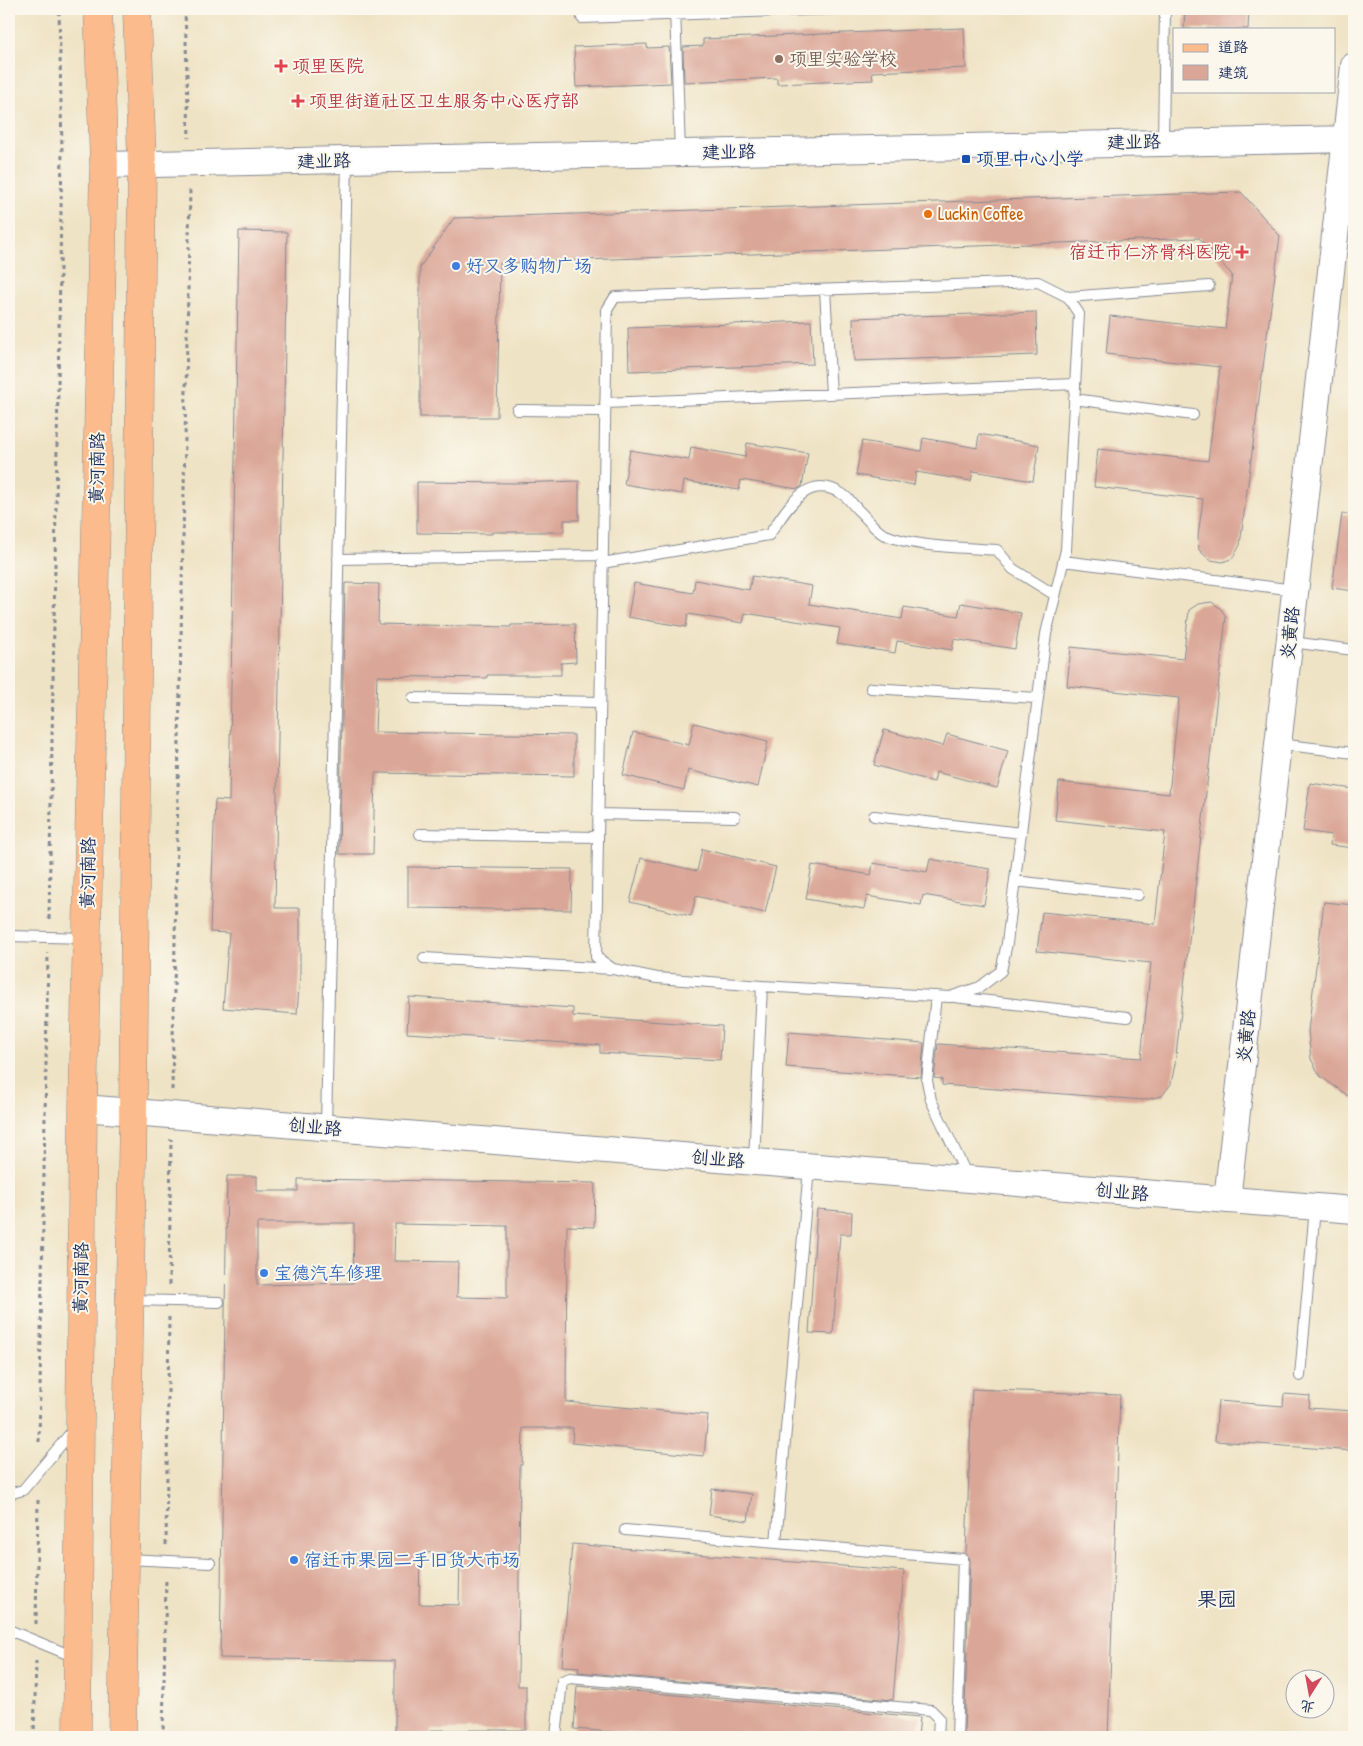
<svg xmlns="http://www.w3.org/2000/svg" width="1363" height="1746" font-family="'Patrick Hand','LXGW WenKai TC',sans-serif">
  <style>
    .building { fill: #daa697; fill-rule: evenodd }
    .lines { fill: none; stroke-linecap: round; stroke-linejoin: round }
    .service-casing { stroke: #858992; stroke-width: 12 }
    .tertiary-casing { stroke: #858992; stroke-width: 28 }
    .primary-casing { stroke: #858992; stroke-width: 29 }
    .path { stroke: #858992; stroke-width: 3; stroke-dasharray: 4 4; stroke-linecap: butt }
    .service { stroke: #fff; stroke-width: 10 }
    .tertiary { stroke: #fff; stroke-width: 26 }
    .primary { stroke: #fbbb8c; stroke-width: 28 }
    .education-dot { fill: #8d6e63; stroke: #fbf7ec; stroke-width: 2 }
    .health-dot { fill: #e0444e; stroke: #fbf7ec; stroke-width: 2 }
    .transit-dot { fill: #1a4fb4; stroke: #fbf7ec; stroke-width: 2 }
    .food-dot { fill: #e8710a; stroke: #fbf7ec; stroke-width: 2 }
    .shop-dot { fill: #3f7fe0; stroke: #fbf7ec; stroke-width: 2 }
    .labels { text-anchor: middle; stroke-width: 4; stroke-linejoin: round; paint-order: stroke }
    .education-label { font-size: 18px; fill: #785e54; stroke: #fbf7ec; text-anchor: start }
    .health-label { font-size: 18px; fill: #be3a42; stroke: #fbf7ec; text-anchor: start }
    .street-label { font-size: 18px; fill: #1b2f5e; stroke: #fbf7ec }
    .transit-label { font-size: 18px; fill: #164399; stroke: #fbf7ec; text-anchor: start }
    .food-label { font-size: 18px; fill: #c56008; stroke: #fbf7ec; text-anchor: start }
    .shop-label { font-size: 18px; fill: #366cbe; stroke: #fbf7ec; text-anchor: start }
    .quarter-label { font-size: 20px; fill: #1b2f5e; stroke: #fbf7ec }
  </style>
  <rect width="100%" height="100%" fill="#fbf7ec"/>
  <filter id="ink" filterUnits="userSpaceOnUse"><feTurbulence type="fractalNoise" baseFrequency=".02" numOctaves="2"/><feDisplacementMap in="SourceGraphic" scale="10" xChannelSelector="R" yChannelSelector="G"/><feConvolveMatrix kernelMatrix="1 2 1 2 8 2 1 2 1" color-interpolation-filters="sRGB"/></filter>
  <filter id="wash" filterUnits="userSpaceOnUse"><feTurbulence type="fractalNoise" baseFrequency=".0096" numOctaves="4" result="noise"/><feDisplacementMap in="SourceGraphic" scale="20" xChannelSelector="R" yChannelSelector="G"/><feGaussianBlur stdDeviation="1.12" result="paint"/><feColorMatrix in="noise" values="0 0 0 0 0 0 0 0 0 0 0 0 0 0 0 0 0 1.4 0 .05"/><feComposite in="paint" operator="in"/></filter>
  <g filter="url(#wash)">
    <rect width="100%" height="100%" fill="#efe3c5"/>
    <g id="blocks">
      <path class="building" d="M 1185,9 L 1249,9 L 1248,29 L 1184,29 Z
        M 964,28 L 966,68 L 872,72 L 873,80 L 777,84 L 777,78 L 684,82 L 683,47 L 703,46 L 703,39 Z
        M 647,44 L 647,48 L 669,47 L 671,83 L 576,87 L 574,47 Z
        M 1241,192 L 1280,236 L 1240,545 L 1233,558 L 1223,562 L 1210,560 L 1199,550 L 1198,536 L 1203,499 L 1094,487 L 1098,449 L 1208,461 L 1220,367 L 1106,354 L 1110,316 L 1225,329 L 1232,275 L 1199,238 L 500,263 L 497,417 L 420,417 L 420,267 L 454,218 Z
        M 239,231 L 287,232 L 275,908 L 300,908 L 300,975 L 297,1014 L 223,1008 L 229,933 L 210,932 L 215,800 L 229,801 Z
        M 1036,312 L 1037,355 L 854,361 L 853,318 Z
        M 811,321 L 813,364 L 629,371 L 628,328 Z
        M 979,434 L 1039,445 L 1033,481 L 973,471 L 971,481 L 916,472 L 914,485 L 856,475 L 862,441 L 921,451 L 923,438 L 977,448 Z
        M 747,443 L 808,453 L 802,486 L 798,489 L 741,480 L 739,490 L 684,481 L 682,494 L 624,484 L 630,450 L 689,460 L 691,447 L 745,457 Z
        M 579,481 L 579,520 L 564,520 L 564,532 L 492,532 L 492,534 L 417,533 L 417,482 L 514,483 Z
        M 1342,514 L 1354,515 L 1354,591 L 1332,588 Z
        M 752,576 L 812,586 L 809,604 L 902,619 L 904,607 L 958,616 L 961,603 L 1021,613 L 1015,649 L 954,639 L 952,650 L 897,641 L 895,653 L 837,644 L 840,628 L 745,613 L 743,623 L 688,614 L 686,627 L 628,617 L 634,583 L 693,593 L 695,580 L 749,590 Z
        M 345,583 L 379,584 L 378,624 L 511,627 L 511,625 L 575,624 L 576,662 L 561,663 L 561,675 L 487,675 L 487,678 L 377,676 L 375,732 L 574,735 L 574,776 L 375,773 L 373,854 L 339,854 Z
        M 1212,602 L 1221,609 L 1226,617 L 1175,1064 L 1171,1084 L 1162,1096 L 1144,1100 L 942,1085 L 942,1079 L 934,1078 L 938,1044 L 1141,1058 L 1151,963 L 1037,951 L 1042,912 L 1155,924 L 1165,832 L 1055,820 L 1059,782 L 1169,794 L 1179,698 L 1067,686 L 1071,647 L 1183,659 L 1189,610 L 1198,604 Z
        M 694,723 L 768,741 L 758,787 L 688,770 L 684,790 L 623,775 L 633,732 L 689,745 Z
        M 884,730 L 943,746 L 947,734 L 1008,751 L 997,788 L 936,772 L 934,782 L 874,765 Z
        M 1310,783 L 1354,789 L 1354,848 L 1330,845 L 1331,835 L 1303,831 Z
        M 702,849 L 776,867 L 765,913 L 696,896 L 691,916 L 630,902 L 641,858 L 697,871 Z
        M 930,859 L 990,869 L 984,905 L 923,895 L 921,905 L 867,896 L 864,909 L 806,899 L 812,865 L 871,875 L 873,863 L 927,872 Z
        M 408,867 L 572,869 L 571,910 L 408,908 Z
        M 1324,902 L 1354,905 L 1354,1100 L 1320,1076 L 1311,1059 L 1308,1031 Z
        M 409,997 L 573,1008 L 573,1016 L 722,1026 L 720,1060 L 600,1053 L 600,1045 L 407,1033 Z
        M 789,1032 L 924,1043 L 921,1077 L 786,1067 Z
        M 227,1176 L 257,1176 L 257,1191 L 298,1191 L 298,1179 L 595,1183 L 594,1227 L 567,1226 L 566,1402 L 708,1415 L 704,1456 L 572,1443 L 573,1428 L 523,1428 L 522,1465 L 520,1465 L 518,1686 L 526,1686 L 526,1730 L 431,1730 L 431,1737 L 395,1737 L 395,1661 L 220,1658 ZM 257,1223 L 354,1223 L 353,1283 L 257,1285 ZM 395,1224 L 507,1226 L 507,1298 L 457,1297 L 458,1262 L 394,1261 ZM 460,1552 L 459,1605 L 419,1604 L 420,1553 Z
        M 817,1209 L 852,1212 L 851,1234 L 840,1234 L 833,1334 L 809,1333 Z
        M 972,1389 L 1120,1395 L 1108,1737 L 964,1737 L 970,1559 L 966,1553 Z
        M 1284,1394 L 1310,1396 L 1309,1408 L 1354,1411 L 1354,1451 L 1215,1441 L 1218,1401 L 1283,1406 Z
        M 712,1489 L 752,1494 L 748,1521 L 709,1515 Z
        M 572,1544 L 904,1571 L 893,1700 L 578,1672 L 579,1667 L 562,1666 Z
        M 577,1686 L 920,1717 L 918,1737 L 674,1737 L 574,1729 Z"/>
    </g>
  </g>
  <g filter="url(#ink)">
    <use href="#blocks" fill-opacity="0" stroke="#858992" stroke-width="1"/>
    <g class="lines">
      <g class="service-casing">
        <path id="service" d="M 675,9 L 680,152
          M 582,18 L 837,9
          M 1163,142 L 1165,9
          M 825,290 L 831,394
          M 1068,297 L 1209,286
          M 1074,399 L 1193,415
          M 605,403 L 1075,384
          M 517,410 L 605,411
          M 338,559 L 602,555
          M 1063,561 L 1295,590
          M 602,563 L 769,535 C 786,511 806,471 842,494 C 848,497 853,505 858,510 C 866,517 874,529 883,534 C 916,548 961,547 997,550 L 1013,569 L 1055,595
          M 1291,642 L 1354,650
          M 871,688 L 1037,698
          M 413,698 L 600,702
          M 1279,744 L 1354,753
          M 598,814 L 735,817
          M 874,816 L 1021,833
          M 420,834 L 598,837
          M 1015,881 L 1138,895
          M 9,936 L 86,938
          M 424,958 L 612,969
          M 936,996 L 927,1081 L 931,1100 L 968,1178
          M 954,997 L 1127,1017
          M 326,1127 L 347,160
          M 754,1161 L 762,986 L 950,997 L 980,987 L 1001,971 L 1007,943 L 1046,634 L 1066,550 L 1079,314 L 1068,297 L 1038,282 L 615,297 L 607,310 L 596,957 L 613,969 L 657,978 L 762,986
          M 131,1300 L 219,1302
          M 1300,1376 L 1315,1208
          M 9,1494 L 23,1490 L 74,1429
          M 625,1530 L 963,1559 L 957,1737
          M 776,1543 L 809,1168
          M 127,1559 L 210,1563
          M 9,1630 L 77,1658
          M 556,1737 L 562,1681 L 570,1678 L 931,1710 L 939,1718 L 938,1737"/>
      </g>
      <g class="tertiary-casing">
        <path id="tertiary" d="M 104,165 L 1354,139
          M 83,1108 L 1354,1210
          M 1227,1200 L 1354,66"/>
      </g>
      <g class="primary-casing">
        <path id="primary" d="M 77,1737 L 83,1108 L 104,165 L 98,9
          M 122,1737 L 133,1112 L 142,165 L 137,9"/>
      </g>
      <path class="path" d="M 185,9 L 189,138
        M 49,919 L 62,151 L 59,9
        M 172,1090 L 190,189
        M 169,1285 L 171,1139
        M 39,1442 L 48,953
        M 166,1545 L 169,1317
        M 36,1624 L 38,1500
        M 34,1737 L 36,1660
        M 163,1737 L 166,1577"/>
      <use href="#service" class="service"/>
      <use href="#tertiary" class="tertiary"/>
      <use href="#primary" class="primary"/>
    </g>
  </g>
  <circle class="education-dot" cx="779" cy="59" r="5"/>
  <g class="health-dot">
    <path d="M278.5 58.5h5v5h5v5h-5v5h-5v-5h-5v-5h5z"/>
    <path d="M295.5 93.5h5v5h5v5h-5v5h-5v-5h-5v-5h5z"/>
    <path d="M1239.5 244.5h5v5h5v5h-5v5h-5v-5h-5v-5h5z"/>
  </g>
  <rect class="transit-dot" x="961" y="154" width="10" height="10" rx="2.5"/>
  <circle class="food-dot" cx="928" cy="214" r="5"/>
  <g class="shop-dot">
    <circle cx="456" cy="266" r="5"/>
    <circle cx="264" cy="1273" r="5"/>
    <circle cx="294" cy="1560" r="5"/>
  </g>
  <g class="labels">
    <g class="education-label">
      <text x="789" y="65">项里实验学校</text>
    </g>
    <g class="health-label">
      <text x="292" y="72">项里医院</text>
      <text x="309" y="107">项里街道社区卫生服务中心医疗部</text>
      <text x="1231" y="258" text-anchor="end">宿迁市仁济骨科医院</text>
    </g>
    <g class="street-label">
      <text transform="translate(1134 142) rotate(-1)" y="6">建业路</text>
      <text transform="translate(729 152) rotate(-1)" y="6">建业路</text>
      <text transform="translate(324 161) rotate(-1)" y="6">建业路</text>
      <text transform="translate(97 468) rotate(-89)" y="6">黄河南路</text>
      <text transform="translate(1290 633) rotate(-84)" y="6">炎黄路</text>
      <text transform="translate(88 873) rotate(-89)" y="6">黄河南路</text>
      <text transform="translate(1246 1036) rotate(-84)" y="6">炎黄路</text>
      <text transform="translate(315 1127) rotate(5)" y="6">创业路</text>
      <text transform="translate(718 1159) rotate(5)" y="6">创业路</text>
      <text transform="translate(1122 1192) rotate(5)" y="6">创业路</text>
      <text transform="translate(81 1278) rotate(-89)" y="6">黄河南路</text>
    </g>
    <g class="transit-label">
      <text x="976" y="165">项里中心小学</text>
    </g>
    <g class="food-label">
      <text x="938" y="220">Luckin Coffee</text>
    </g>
    <g class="shop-label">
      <text x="466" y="272">好又多购物广场</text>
      <text x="274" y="1279">宝德汽车修理</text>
      <text x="304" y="1566">宿迁市果园二手旧货大市场</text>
    </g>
    <g class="quarter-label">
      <text x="1217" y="1606">果园</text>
    </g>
  </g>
  <rect width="1363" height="1746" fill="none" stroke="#fbf7ec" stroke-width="30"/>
  <rect x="1173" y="28" width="162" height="65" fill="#fbf7ec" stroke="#a1a7b3"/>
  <rect x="1183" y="44" width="25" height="8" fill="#fbbb8c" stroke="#a1a7b3"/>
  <text x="1218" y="52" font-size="15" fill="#1b2f5e">道路</text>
  <rect x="1183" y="65" width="25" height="15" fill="#daa697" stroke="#a1a7b3"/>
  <text x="1218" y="78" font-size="15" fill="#1b2f5e">建筑</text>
  <g transform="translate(1310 1694) rotate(191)"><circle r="24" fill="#fbf7ec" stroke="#a1a7b3"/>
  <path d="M0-4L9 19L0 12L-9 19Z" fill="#d1495b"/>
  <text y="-8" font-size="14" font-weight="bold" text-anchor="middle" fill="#1b2f5e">北</text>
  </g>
</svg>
